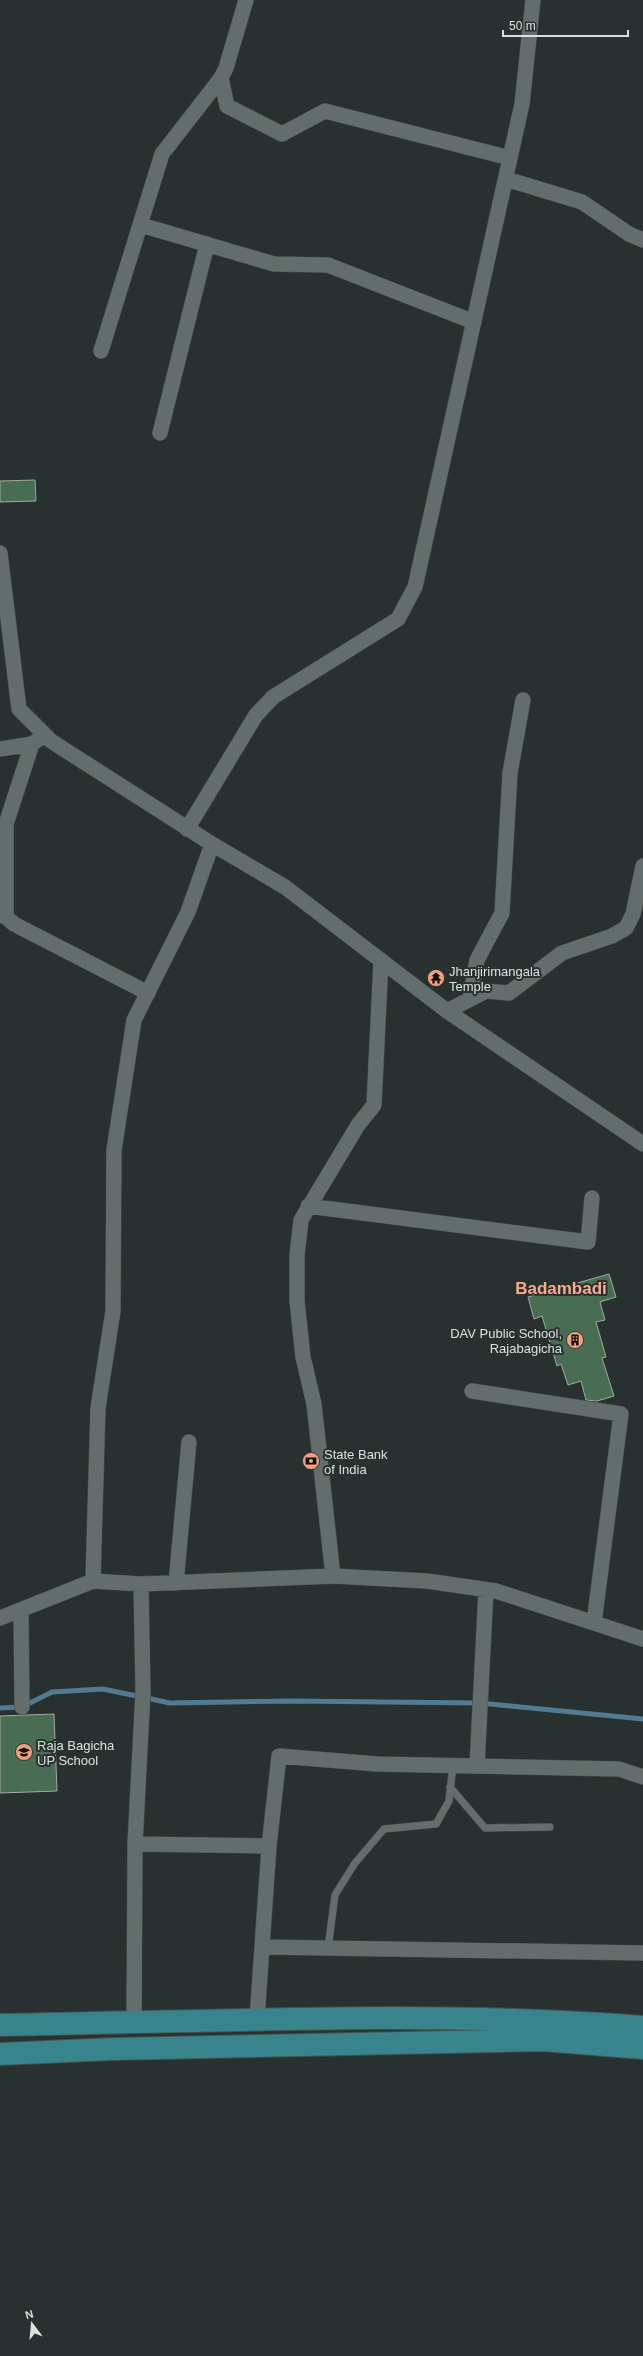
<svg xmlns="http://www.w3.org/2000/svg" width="643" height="2356" font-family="Arial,sans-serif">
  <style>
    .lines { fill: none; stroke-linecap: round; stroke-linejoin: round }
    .stream { stroke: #527b93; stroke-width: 5 }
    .building { fill: #496d53; stroke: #a1a9a3 }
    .lane-casing { stroke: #454d4b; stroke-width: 8 }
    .street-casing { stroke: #454d4b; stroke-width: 16 }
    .primary-casing { stroke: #454d4b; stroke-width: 24 }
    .lane { stroke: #636d6b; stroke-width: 7 }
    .street { stroke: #636d6b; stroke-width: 15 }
    .primary { stroke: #37848c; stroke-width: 22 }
    .labels { text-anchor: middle; stroke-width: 4; stroke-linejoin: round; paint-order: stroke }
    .poi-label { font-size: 13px; fill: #dae0df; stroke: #28312f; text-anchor: start }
    .district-label { font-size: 17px; font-weight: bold; fill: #f8ab8d; stroke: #28312f }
  </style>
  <rect width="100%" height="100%" fill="#28312f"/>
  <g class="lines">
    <path class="stream" d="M 0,1708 L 22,1707 L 52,1692 L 103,1689 L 170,1703 L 291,1701 L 480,1703 L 643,1719"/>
  </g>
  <path class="building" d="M 35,480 L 36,501 L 0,502 L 0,481 Z
    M 609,1274 L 616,1297 L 600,1302 L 605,1320 L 596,1322 L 606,1357 L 602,1358 L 614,1396 L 597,1401 L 586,1400 L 581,1381 L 568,1385 L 561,1364 L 557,1366 L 542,1316 L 534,1319 L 528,1297 Z
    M 54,1714 L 57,1791 L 0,1793 L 0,1716 Z"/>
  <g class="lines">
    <g class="lane-casing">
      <path id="lane" d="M 450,1787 L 485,1828 L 550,1827
        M 328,1948 L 335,1895 L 355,1863 L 384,1829 L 436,1824 L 449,1801 L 453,1765"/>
    </g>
    <g class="street-casing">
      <path id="street" d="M 221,78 L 227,106 L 282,134 L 325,111 L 510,158
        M 506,179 L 582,202 L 629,234 L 643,240
        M 141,225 L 274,264 L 328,265 L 474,322
        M 101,351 L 162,154 L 221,78 L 226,68 L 246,0
        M 160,433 L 207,244
        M 0,553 L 19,709 L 51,741 L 212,844 L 285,887 L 447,1011 L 643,1144
        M 0,749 L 32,744 L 39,739
        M 187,829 L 256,715 L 273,697 L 398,619 L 415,587 L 522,104 L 533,0
        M 0,915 L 6,917 L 14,924 L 148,993
        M 6,917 L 6,824 L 32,744
        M 470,998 L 477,960 L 502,913 L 510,773 L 523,700
        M 447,1011 L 486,991 L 509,993 L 562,953 L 612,936 L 626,928 L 633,914 L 643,866
        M 308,1206 L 588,1242 L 592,1198
        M 472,1391 L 621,1414 L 594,1623
        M 333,1576 L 314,1404 L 303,1357 L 297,1301 L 297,1255 L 301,1220 L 358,1125 L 374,1105 L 381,960
        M 93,1581 L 98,1408 L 113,1311 L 114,1150 L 134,1020 L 188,912 L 212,844
        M 176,1583 L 189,1442
        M 21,1610 L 22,1707
        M 0,1618 L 93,1581 L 141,1584 L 333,1576 L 427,1581 L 496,1591 L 643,1639
        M 477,1766 L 486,1590
        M 135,1844 L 269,1846
        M 263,1947 L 643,1953
        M 257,2019 L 269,1846 L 279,1756 L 377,1764 L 619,1769 L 643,1777
        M 134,2023 L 135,1844 L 143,1692 L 141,1584"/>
    </g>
    <g class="primary-casing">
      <path id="primary" d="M 0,2025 C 214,2022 429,2010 643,2027
        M 0,2054 L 113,2049 L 543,2040 L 643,2048"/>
    </g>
    <use href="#lane" class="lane"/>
    <use href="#street" class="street"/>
    <use href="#primary" class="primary"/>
  </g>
  <defs>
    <g id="temple-disc" transform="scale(0.9)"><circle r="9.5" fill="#f2a080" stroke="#28312f"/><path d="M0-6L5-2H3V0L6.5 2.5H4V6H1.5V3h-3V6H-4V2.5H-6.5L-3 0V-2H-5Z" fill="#111"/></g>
    <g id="building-disc" transform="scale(0.9)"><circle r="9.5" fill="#f2a080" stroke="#28312f"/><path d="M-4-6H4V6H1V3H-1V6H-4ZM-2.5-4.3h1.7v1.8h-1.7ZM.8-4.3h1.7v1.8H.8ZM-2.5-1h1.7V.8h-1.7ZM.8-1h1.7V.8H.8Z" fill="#111"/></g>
    <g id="bank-disc" transform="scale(0.9)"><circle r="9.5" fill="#f2a080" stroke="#28312f"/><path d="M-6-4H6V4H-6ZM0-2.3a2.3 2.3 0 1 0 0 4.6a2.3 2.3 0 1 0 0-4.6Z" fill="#111"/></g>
    <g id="school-disc" transform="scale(0.9)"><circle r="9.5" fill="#f2a080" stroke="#28312f"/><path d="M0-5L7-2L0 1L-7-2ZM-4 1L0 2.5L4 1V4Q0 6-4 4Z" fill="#111"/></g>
  </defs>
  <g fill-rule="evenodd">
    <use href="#temple-disc" x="436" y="978"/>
    <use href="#building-disc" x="575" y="1340"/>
    <use href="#bank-disc" x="311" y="1461"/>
    <use href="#school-disc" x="24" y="1752"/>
  </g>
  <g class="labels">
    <g class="poi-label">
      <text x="449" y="976">Jhanjirimangala<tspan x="449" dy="15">Temple</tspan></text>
      <text x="562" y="1338" text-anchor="end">DAV Public School,<tspan x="562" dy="15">Rajabagicha</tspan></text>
      <text x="324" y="1459">State Bank<tspan x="324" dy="15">of India</tspan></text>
      <text x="37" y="1750">Raja Bagicha<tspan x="37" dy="15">UP School</tspan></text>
    </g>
    <g class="district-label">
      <text x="561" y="1294">Badambadi</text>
    </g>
  </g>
  <g transform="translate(32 2324) rotate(344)" stroke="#28312f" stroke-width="3" paint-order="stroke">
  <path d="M0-3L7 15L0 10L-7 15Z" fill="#dae0df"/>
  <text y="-6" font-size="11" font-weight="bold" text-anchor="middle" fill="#dae0df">N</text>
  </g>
  <path d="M503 30v6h125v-6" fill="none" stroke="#dae0df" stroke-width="2"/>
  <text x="509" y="30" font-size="12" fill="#dae0df" stroke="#28312f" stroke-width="3" paint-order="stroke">50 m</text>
</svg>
